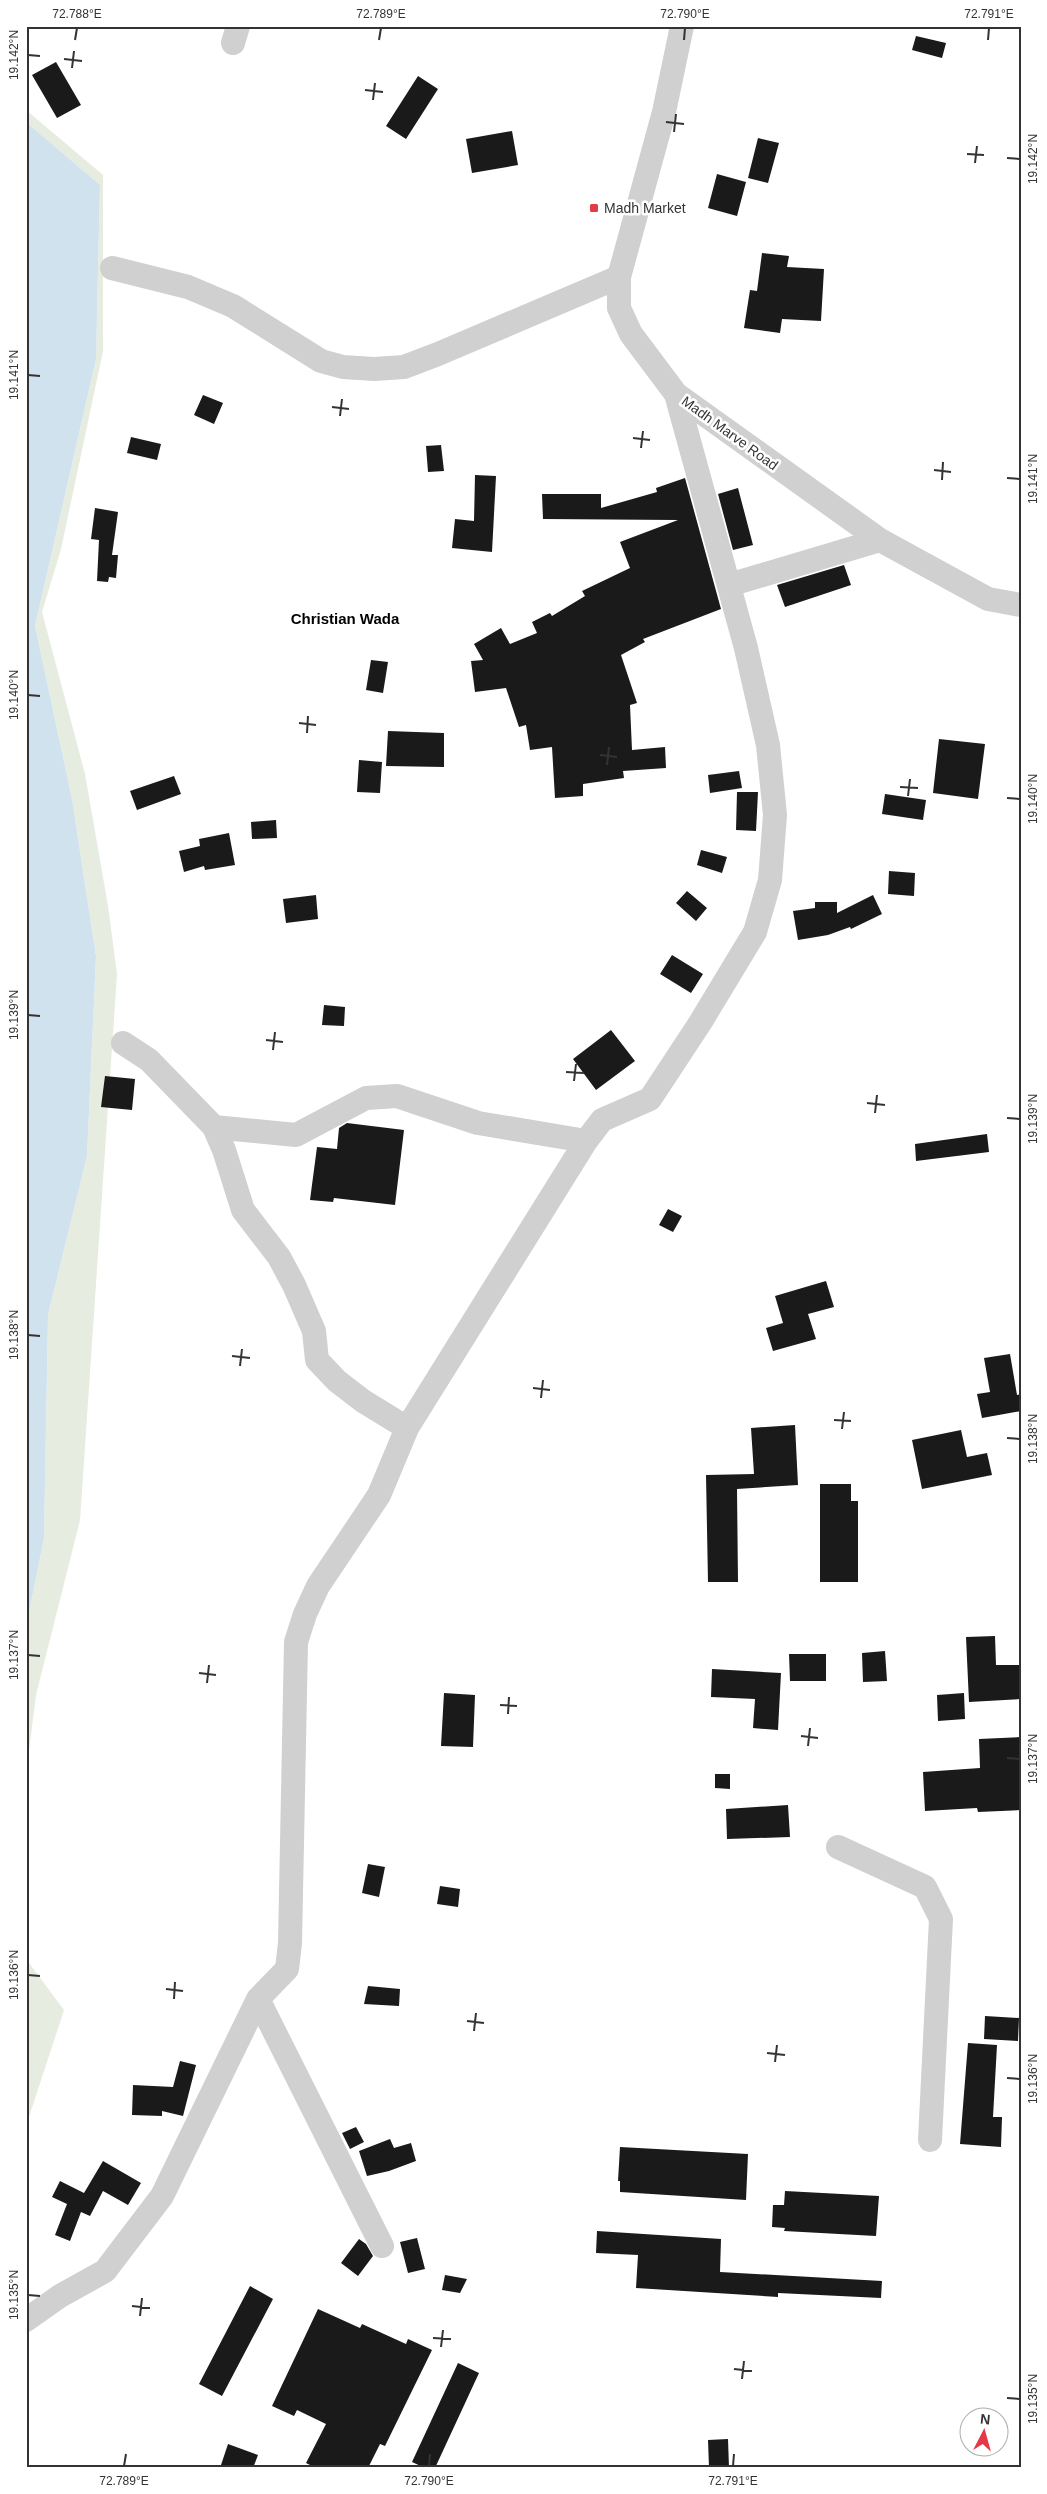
<svg xmlns="http://www.w3.org/2000/svg" width="1047" height="2494" font-family="Arial,sans-serif">
  <style>
    .green { fill: #e6ecdf }
    .water { fill: #cfe2ee }
    .building { fill: #1a1a1a }
    .lines { fill: none; stroke-linecap: round; stroke-linejoin: round }
    .minor { stroke: #d0d0d0; stroke-width: 24 }
    .ticks { fill: none; stroke: #333; stroke-width: 2 }
    .poi-dot { fill: #e63946; stroke: #fff; stroke-width: 2 }
    .labels { text-anchor: middle; stroke-width: 5; stroke-linejoin: round; paint-order: stroke }
    .poi-label { font-size: 14px; fill: #333; stroke: #fff; text-anchor: start }
    .street-label { font-size: 14px; fill: #333; stroke: #fff }
    .neighbourhood-label { font-size: 15px; font-weight: bold; fill: #000; stroke: #fff }
    .neatline { fill: none; stroke: #333; stroke-width: 2 }
    .ticks-label { font-size: 12px; text-anchor: middle; fill: #333 }
  </style>
  <rect width="100%" height="100%" fill="#fff"/>
  <path class="green" d="M 26,110 L 103,175 L 103,351 L 61,549 L 42,612 L 85,774 L 108,906 L 117,974 L 80,1520 L 36,1695 L 26,1775 L 26,1627 L 44,1538 L 48,1315 L 87,1156 L 96,956 L 72,799 L 35,626 L 96,359 L 100,185 L 26,122 Z
    M 26,1959 L 64,2010 L 26,2126 Z"/>
  <path class="water" d="M 26,122 L 100,185 L 96,359 L 35,626 L 72,799 L 96,956 L 87,1156 L 48,1315 L 44,1538 L 26,1627 Z"/>
  <path class="building" d="M 916,36 L 946,43 L 942,58 L 912,50 Z
    M 56,62 L 81,105 L 57,118 L 32,75 Z
    M 418,76 L 438,89 L 406,139 L 386,126 Z
    M 512,131 L 518,165 L 472,173 L 466,139 Z
    M 758,138 L 779,143 L 768,183 L 748,178 Z
    M 717,174 L 746,182 L 737,216 L 708,208 Z
    M 762,253 L 789,256 L 787,267 L 824,269 L 821,321 L 782,319 L 780,333 L 744,328 L 750,290 L 757,291 Z
    M 203,395 L 223,403 L 214,424 L 194,415 Z
    M 131,437 L 161,444 L 157,460 L 127,453 Z
    M 441,445 L 444,471 L 428,472 L 426,446 Z
    M 475,475 L 496,476 L 492,552 L 452,548 L 455,519 L 474,521 Z
    M 685,478 L 721,609 L 643,639 L 645,642 L 621,655 L 637,703 L 630,705 L 632,750 L 665,747 L 666,768 L 623,771 L 624,778 L 583,784 L 583,796 L 555,798 L 552,747 L 530,750 L 526,725 L 519,727 L 506,688 L 475,692 L 471,661 L 483,660 L 474,644 L 501,628 L 510,644 L 537,633 L 532,622 L 550,613 L 552,616 L 585,596 L 582,591 L 630,568 L 620,542 L 678,520 L 543,519 L 542,494 L 601,494 L 601,508 L 657,492 L 656,488 Z
    M 738,488 L 753,545 L 733,550 L 718,494 Z
    M 95,508 L 118,512 L 112,555 L 118,555 L 116,578 L 109,577 L 108,582 L 97,581 L 99,540 L 91,539 Z
    M 844,565 L 851,585 L 785,607 L 777,585 Z
    M 371,660 L 388,662 L 383,693 L 366,690 Z
    M 388,731 L 444,733 L 444,767 L 386,766 Z
    M 939,739 L 985,744 L 978,799 L 933,793 Z
    M 359,760 L 382,762 L 380,793 L 357,792 Z
    M 739,771 L 742,788 L 710,793 L 708,775 Z
    M 174,776 L 181,794 L 137,810 L 130,791 Z
    M 737,792 L 758,792 L 756,831 L 736,830 Z
    M 885,794 L 926,800 L 923,820 L 882,814 Z
    M 276,820 L 277,838 L 252,839 L 251,822 Z
    M 229,833 L 235,865 L 205,870 L 204,866 L 184,872 L 179,851 L 200,846 L 199,839 Z
    M 701,850 L 727,857 L 722,873 L 697,865 Z
    M 889,871 L 915,873 L 914,896 L 888,894 Z
    M 687,891 L 707,908 L 696,921 L 676,903 Z
    M 316,895 L 318,919 L 286,923 L 283,899 Z
    M 873,895 L 882,914 L 851,929 L 850,927 L 828,935 L 798,940 L 793,911 L 815,908 L 815,902 L 837,902 L 837,913 Z
    M 672,955 L 703,974 L 691,993 L 660,974 Z
    M 324,1005 L 345,1007 L 344,1026 L 322,1025 Z
    M 611,1030 L 635,1061 L 596,1090 L 573,1059 Z
    M 105,1076 L 135,1079 L 132,1110 L 101,1107 Z
    M 347,1123 L 404,1130 L 395,1205 L 334,1198 L 333,1202 L 310,1200 L 317,1147 L 337,1149 L 339,1128 Z
    M 987,1134 L 989,1152 L 916,1161 L 915,1144 Z
    M 668,1209 L 682,1216 L 673,1232 L 659,1225 Z
    M 826,1281 L 834,1307 L 808,1314 L 816,1339 L 773,1351 L 766,1328 L 783,1323 L 775,1296 Z
    M 1010,1354 L 1017,1395 L 1021,1394 L 1021,1411 L 982,1418 L 977,1394 L 990,1392 L 984,1358 Z
    M 795,1425 L 798,1485 L 737,1489 L 738,1582 L 708,1582 L 706,1475 L 754,1474 L 751,1428 Z
    M 961,1430 L 967,1457 L 987,1453 L 992,1475 L 922,1489 L 912,1440 Z
    M 820,1484 L 851,1484 L 851,1501 L 858,1501 L 858,1582 L 820,1582 Z
    M 995,1636 L 996,1665 L 1021,1665 L 1021,1699 L 969,1702 L 966,1637 Z
    M 885,1651 L 887,1681 L 863,1682 L 862,1653 Z
    M 789,1654 L 826,1654 L 826,1681 L 790,1681 Z
    M 712,1669 L 781,1673 L 778,1730 L 753,1728 L 755,1699 L 711,1697 Z
    M 444,1693 L 475,1695 L 473,1747 L 441,1746 Z
    M 964,1693 L 965,1719 L 938,1721 L 937,1695 Z
    M 1021,1737 L 1021,1810 L 978,1812 L 977,1808 L 925,1811 L 923,1772 L 980,1768 L 979,1739 Z
    M 715,1774 L 730,1774 L 730,1789 L 715,1788 Z
    M 788,1805 L 790,1837 L 727,1839 L 726,1809 Z
    M 368,1864 L 385,1867 L 379,1897 L 362,1893 Z
    M 440,1886 L 460,1889 L 458,1907 L 437,1904 Z
    M 368,1986 L 400,1989 L 399,2006 L 364,2004 Z
    M 985,2016 L 1019,2018 L 1018,2041 L 984,2039 Z
    M 968,2043 L 997,2045 L 993,2117 L 1002,2117 L 1001,2147 L 960,2144 Z
    M 180,2061 L 196,2065 L 183,2116 L 162,2111 L 162,2116 L 132,2115 L 133,2085 L 173,2087 Z
    M 356,2127 L 364,2142 L 350,2149 L 342,2133 Z
    M 390,2139 L 394,2148 L 411,2143 L 416,2161 L 389,2171 L 367,2176 L 359,2151 Z
    M 620,2147 L 748,2154 L 746,2200 L 620,2192 L 620,2181 L 618,2181 Z
    M 103,2161 L 141,2183 L 128,2205 L 103,2191 L 90,2216 L 81,2212 L 70,2241 L 55,2235 L 67,2204 L 52,2197 L 60,2181 L 84,2193 Z
    M 785,2191 L 879,2196 L 876,2236 L 784,2231 L 785,2228 L 772,2227 L 773,2205 L 784,2205 Z
    M 597,2231 L 721,2239 L 720,2272 L 882,2281 L 881,2298 L 778,2293 L 778,2297 L 636,2288 L 638,2255 L 596,2253 Z
    M 417,2238 L 425,2269 L 408,2273 L 400,2242 Z
    M 359,2239 L 366,2244 L 373,2256 L 358,2276 L 341,2263 Z
    M 445,2275 L 467,2279 L 460,2293 L 442,2290 Z
    M 250,2286 L 273,2299 L 222,2396 L 199,2384 Z
    M 318,2309 L 360,2328 L 362,2324 L 406,2344 L 408,2339 L 432,2350 L 385,2446 L 380,2444 L 368,2468 L 316,2468 L 306,2463 L 326,2424 L 297,2410 L 294,2416 L 272,2406 Z
    M 458,2363 L 479,2373 L 435,2468 L 425,2468 L 412,2462 Z
    M 728,2439 L 729,2468 L 709,2468 L 708,2440 Z
    M 228,2444 L 258,2455 L 253,2468 L 220,2468 Z"/>
  <g class="lines">
    <path class="minor" d="M 682,26 L 664,112 L 619,277 L 619,308 L 631,334 L 676,394 L 880,540 L 988,599 L 1021,605
      M 233,43 L 238,26
      M 112,268 L 188,287 L 233,306 L 321,361 L 343,367 L 374,369 L 404,367 L 438,354 L 619,277
      M 729,585 L 880,540
      M 123,1043 L 149,1060 L 214,1127 L 224,1150 L 243,1210 L 279,1257 L 294,1285 L 314,1331 L 317,1360 L 337,1381 L 363,1401 L 407,1428
      M 214,1127 L 296,1135 L 366,1098 L 397,1096 L 478,1123 L 586,1141
      M 838,1847 L 925,1887 L 941,1919 L 930,2140
      M 258,1999 L 382,2246
      M 26,2320 L 60,2296 L 105,2271 L 162,2196 L 258,1999 L 287,1969 L 290,1943 L 296,1642 L 305,1614 L 318,1586 L 379,1495 L 407,1428 L 586,1141 L 602,1120 L 650,1099 L 700,1023 L 755,932 L 770,880 L 775,815 L 768,745 L 746,648 L 676,394"/>
  </g>
  <path class="ticks" d="M 75,40 L 77,28M 379,40 L 381,28M 684,40 L 685,28M 988,40 L 989,28M 28,55 L 40,56M 64,59 L 82,61M 72,68 L 74,51M 365,90 L 383,92M 373,100 L 375,83M 666,122 L 684,124M 674,132 L 676,114M 967,154 L 984,155M 1007,158 L 1020,159M 975,163 L 977,146M 28,375 L 40,376M 332,407 L 349,409M 340,416 L 342,399M 633,438 L 650,440M 641,448 L 643,431M 934,470 L 951,472M 1007,478 L 1020,479M 942,480 L 943,462M 28,695 L 40,696M 299,723 L 316,725M 307,733 L 308,716M 600,755 L 617,757M 607,765 L 609,747M 900,787 L 918,788M 908,796 L 910,779M 1007,798 L 1020,799M 28,1015 L 40,1016M 266,1040 L 283,1042M 273,1050 L 275,1032M 566,1072 L 584,1073M 574,1081 L 576,1064M 867,1103 L 885,1105M 875,1113 L 877,1095M 1007,1118 L 1020,1119M 28,1335 L 40,1336M 232,1356 L 250,1358M 240,1366 L 242,1349M 533,1388 L 550,1390M 541,1398 L 543,1380M 834,1420 L 851,1421M 842,1429 L 844,1412M 1007,1438 L 1020,1439M 28,1655 L 40,1656M 199,1673 L 216,1675M 207,1683 L 209,1665M 500,1705 L 517,1706M 508,1714 L 509,1697M 801,1736 L 818,1738M 808,1746 L 810,1728M 1007,1758 L 1020,1759M 28,1975 L 40,1976M 166,1989 L 183,1991M 174,1999 L 175,1982M 467,2021 L 484,2023M 474,2031 L 476,2013M 767,2053 L 785,2055M 775,2062 L 777,2045M 1007,2078 L 1020,2079M 28,2295 L 40,2296M 132,2306 L 150,2308M 140,2316 L 142,2298M 433,2338 L 451,2339M 441,2347 L 443,2330M 734,2369 L 752,2371M 742,2379 L 744,2361M 1007,2398 L 1020,2399M 124,2466 L 126,2454M 429,2466 L 430,2454M 733,2466 L 734,2454"/>
  <rect class="poi-dot" x="589" y="203" width="10" height="10" rx="2.5"/>
  <g class="labels">
    <g class="poi-label">
      <text x="604" y="213">Madh Market</text>
    </g>
    <g class="street-label">
      <text transform="translate(730 433) rotate(36)" y="5">Madh Marve Road</text>
    </g>
    <g class="neighbourhood-label">
      <text x="345" y="624">Christian Wada</text>
    </g>
  </g>
  <rect width="1047" height="2494" fill="none" stroke="#ffffff" stroke-width="55"/>
  <g transform="translate(984 2432) rotate(6)"><circle r="24" fill="#ffffff" stroke="#adadad"/>
  <path d="M0-4L9 19L0 12L-9 19Z" fill="#e63946"/>
  <text y="-8" font-size="14" font-weight="bold" text-anchor="middle" fill="#333333">N</text>
  </g>
  <rect x="28" y="28" width="992" height="2438" class="neatline"/>
  <g class="ticks-label">
    <text x="77" y="18">72.788°E</text>
    <text x="381" y="18">72.789°E</text>
    <text x="685" y="18">72.790°E</text>
    <text x="989" y="18">72.791°E</text>
    <text transform="translate(14 55) rotate(-90)" y="4">19.142°N</text>
    <text transform="translate(1033 159) rotate(-90)" y="4">19.142°N</text>
    <text transform="translate(14 375) rotate(-90)" y="4">19.141°N</text>
    <text transform="translate(1033 479) rotate(-90)" y="4">19.141°N</text>
    <text transform="translate(14 695) rotate(-90)" y="4">19.140°N</text>
    <text transform="translate(1033 799) rotate(-90)" y="4">19.140°N</text>
    <text transform="translate(14 1015) rotate(-90)" y="4">19.139°N</text>
    <text transform="translate(1033 1119) rotate(-90)" y="4">19.139°N</text>
    <text transform="translate(14 1335) rotate(-90)" y="4">19.138°N</text>
    <text transform="translate(1033 1439) rotate(-90)" y="4">19.138°N</text>
    <text transform="translate(14 1655) rotate(-90)" y="4">19.137°N</text>
    <text transform="translate(1033 1759) rotate(-90)" y="4">19.137°N</text>
    <text transform="translate(14 1975) rotate(-90)" y="4">19.136°N</text>
    <text transform="translate(1033 2079) rotate(-90)" y="4">19.136°N</text>
    <text transform="translate(14 2295) rotate(-90)" y="4">19.135°N</text>
    <text transform="translate(1033 2399) rotate(-90)" y="4">19.135°N</text>
    <text x="124" y="2485">72.789°E</text>
    <text x="429" y="2485">72.790°E</text>
    <text x="733" y="2485">72.791°E</text>
  </g>
</svg>
